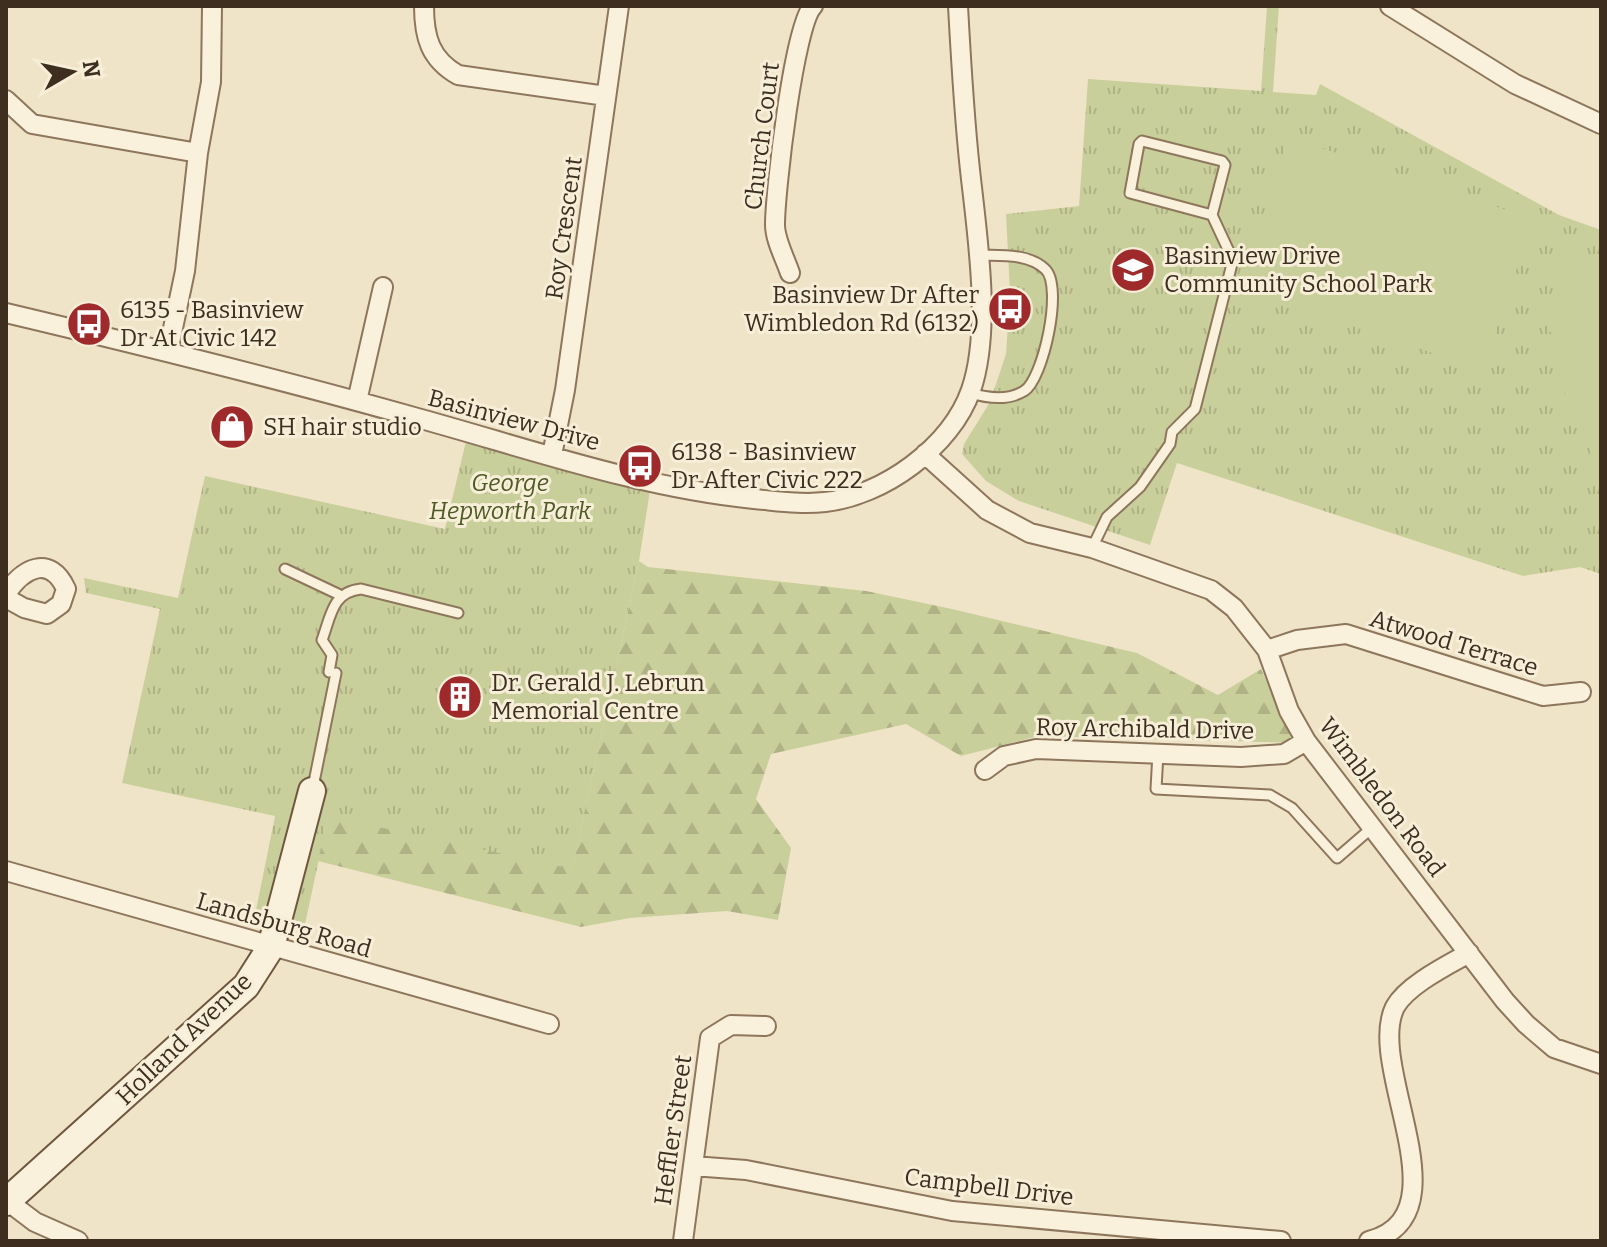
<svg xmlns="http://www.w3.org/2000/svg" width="1607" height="1247" font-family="Bitter,serif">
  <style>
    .grass { fill: url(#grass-tufts) }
    .forest { fill: url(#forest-firs) }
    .garden { fill: #c9cf9b }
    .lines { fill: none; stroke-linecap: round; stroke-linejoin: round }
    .lane-casing { stroke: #8d765c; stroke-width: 13 }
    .street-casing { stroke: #8d765c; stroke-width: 22 }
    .secondary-casing { stroke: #6f573f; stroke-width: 30 }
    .lane { stroke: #faf1dc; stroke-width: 9 }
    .street { stroke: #faf1dc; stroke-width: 18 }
    .secondary { stroke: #faf1dc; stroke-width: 26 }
    .labels { text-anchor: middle; stroke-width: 6; stroke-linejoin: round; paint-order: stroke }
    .street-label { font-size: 24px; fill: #3d2e20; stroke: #f7eed8 }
    .poi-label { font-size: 24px; fill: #3d2e20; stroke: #f7eed8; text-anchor: start }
    .park-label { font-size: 24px; font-style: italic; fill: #4d5a26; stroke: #f7eed8 }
  </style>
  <defs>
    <pattern id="grass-tufts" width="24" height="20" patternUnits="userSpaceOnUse" patternTransform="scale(2)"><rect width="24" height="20" fill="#c9cf9b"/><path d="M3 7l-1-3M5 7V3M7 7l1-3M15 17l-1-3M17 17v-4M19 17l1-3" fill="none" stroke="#aeb285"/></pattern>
    <pattern id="forest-firs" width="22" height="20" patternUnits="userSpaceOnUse" patternTransform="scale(2)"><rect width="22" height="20" fill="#c9cf9b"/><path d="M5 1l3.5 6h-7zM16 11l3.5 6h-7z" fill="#aeb285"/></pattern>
  </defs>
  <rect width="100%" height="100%" fill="#f0e4c8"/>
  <path class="grass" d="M 1267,6 L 1279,6 L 1273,92 L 1316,95 L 1320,84 L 1559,215 L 1601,230 L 1601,574 L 1580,567 L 1523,576 L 1177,463 L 1150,545 L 1019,501 L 986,481 L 962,454 L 964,444 L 990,402 L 1006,354 L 1010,293 L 1006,214 L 1079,206 L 1088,79 L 1261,91 Z
    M 467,437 L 651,484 L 639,561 L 572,870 L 328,817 L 304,929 L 254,920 L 275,816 L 122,783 L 160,609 L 86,593 L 84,578 L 178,598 L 205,476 L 445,529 Z"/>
  <path class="forest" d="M 639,561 L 648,567 L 866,591 L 952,609 L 1137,653 L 1218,695 L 1261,669 L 1296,743 L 1038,736 L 961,756 L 906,724 L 771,754 L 756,799 L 791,848 L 778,920 L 727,911 L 630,918 L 581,927 L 318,861 L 328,816 L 572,869 Z"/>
  <path class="garden" d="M 1289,137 L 1533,219 L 1483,370 L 1239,288 Z
    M 1564,263 L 1601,279 L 1601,460 L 1591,463 L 1586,414 L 1553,381 L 1555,343 L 1549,328 Z"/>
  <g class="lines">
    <g class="lane-casing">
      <path id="lane" d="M 970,393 C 987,398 1008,401 1024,391 C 1043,380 1064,286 1045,269 C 1028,253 1001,256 979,255
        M 1092,548 L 1107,517 L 1140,487 L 1170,444 L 1172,432 L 1195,409 L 1233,260 L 1212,215 L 1130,193 L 1139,144 L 1142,141 L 1222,161 L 1225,165 L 1212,215
        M 285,569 L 340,595
        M 329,672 L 332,655 L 322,640 C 331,616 332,592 361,589 L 458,613
        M 1158,753 L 1156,789 L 1270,795 L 1292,808 L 1337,858 L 1374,826
        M 313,787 L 336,673"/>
    </g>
    <g class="street-casing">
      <path id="street" d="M 424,6 C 424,37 430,59 458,75 L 606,96
        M 1390,6 L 1515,84 L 1601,124
        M 6,100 L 32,124 L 198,153
        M 790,273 C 785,258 775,240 775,225 C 775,192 794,25 813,6
        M 6,313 C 145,346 284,380 421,419 C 530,449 641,488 754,499 C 777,501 801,505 825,502 C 883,496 951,447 971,390 C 992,329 977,234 970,170 C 964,115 961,61 958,6
        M 168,352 L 185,271 L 198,153 L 211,82 L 212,6
        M 357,401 L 383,287
        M 925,454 L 987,510 L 1030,533 L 1092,548 L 1211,590 L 1234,608 L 1267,650 L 1289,711 L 1306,741 L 1505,1001 L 1526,1024 L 1554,1048 L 1601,1064
        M 552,455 L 565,390 L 619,6
        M 6,594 C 23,568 50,554 66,589 L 61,604 L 47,614 L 24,608 L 6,598
        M 1267,650 L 1297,640 L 1346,634 L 1543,696 L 1581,692
        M 985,770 L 1004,756 L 1036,749 L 1241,757 L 1284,754 L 1306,741
        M 6,871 L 549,1024
        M 693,1166 L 746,1170 L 952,1211 L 1281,1241
        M 6,1200 L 35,1222 L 78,1241
        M 683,1241 L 710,1038 L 731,1025 L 766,1026
        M 1369,1241 C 1467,1215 1365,1067 1395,1007 C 1407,985 1448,965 1469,953"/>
    </g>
    <g class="secondary-casing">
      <path id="secondary" d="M 6,1202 L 246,986 L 271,947 L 312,791"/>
    </g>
    <use href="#lane" class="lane"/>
    <use href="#street" class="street"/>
    <use href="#secondary" class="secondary"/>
  </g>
  <defs>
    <g id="school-disc" transform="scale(2.3)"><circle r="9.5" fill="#9e2a2b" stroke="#f7eed8"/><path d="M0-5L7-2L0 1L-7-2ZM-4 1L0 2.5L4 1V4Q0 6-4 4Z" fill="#fff"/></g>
    <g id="bus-disc" transform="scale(2.3)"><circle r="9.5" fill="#9e2a2b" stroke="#f7eed8"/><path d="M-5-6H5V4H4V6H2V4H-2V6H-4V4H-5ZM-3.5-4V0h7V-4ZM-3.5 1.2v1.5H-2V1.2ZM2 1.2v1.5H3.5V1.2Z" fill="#fff"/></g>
    <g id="shop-disc" transform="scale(2.3)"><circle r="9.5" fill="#9e2a2b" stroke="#f7eed8"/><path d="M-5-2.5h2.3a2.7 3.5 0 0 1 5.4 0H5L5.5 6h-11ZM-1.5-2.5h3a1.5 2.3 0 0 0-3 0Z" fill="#fff"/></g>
    <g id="building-disc" transform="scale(2.3)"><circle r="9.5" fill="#9e2a2b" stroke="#f7eed8"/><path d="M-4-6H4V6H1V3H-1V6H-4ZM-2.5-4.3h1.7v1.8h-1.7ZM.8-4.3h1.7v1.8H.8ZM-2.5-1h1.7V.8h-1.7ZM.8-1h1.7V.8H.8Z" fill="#fff"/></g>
  </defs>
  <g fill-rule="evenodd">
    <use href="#school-disc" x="1133" y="270"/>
    <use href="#bus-disc" x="1010" y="309"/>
    <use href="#bus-disc" x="89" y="324"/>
    <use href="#shop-disc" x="232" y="427"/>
    <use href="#bus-disc" x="640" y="466"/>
    <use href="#building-disc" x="460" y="697"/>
  </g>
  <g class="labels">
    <g class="street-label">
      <text transform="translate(762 136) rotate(-83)" y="8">Church Court</text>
      <text transform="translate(564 228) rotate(-82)" y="8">Roy Crescent</text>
      <text transform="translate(514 420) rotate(15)" y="8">Basinview Drive</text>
      <text transform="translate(1454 643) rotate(17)" y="8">Atwood Terrace</text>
      <text transform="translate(1145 729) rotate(1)" y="8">Roy Archibald Drive</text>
      <text transform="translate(1382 797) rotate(53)" y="8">Wimbledon Road</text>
      <text transform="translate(284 925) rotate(16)" y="8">Landsburg Road</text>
      <text transform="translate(184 1039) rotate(-44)" y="8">Holland Avenue</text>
      <text transform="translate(673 1130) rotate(-82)" y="8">Heffler Street</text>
      <text transform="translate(989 1187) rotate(7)" y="8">Campbell Drive</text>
    </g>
    <g class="poi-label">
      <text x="1164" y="264">Basinview Drive<tspan x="1164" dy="28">Community School Park</tspan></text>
      <text x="979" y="303" text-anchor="end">Basinview Dr After<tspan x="979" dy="28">Wimbledon Rd (6132)</tspan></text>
      <text x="120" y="318">6135 - Basinview<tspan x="120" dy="28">Dr At Civic 142</tspan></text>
      <text x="263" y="435">SH hair studio</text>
      <text x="671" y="460">6138 - Basinview<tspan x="671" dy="28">Dr After Civic 222</tspan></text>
      <text x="491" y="691">Dr. Gerald J. Lebrun<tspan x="491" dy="28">Memorial Centre</tspan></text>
    </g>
    <g class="park-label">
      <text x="510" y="491">George<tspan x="510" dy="28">Hepworth Park</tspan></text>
    </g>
  </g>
  <rect width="1607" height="1247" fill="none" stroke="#3d2e20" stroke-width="16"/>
  <g transform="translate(72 72) rotate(81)" stroke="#f7eed8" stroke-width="6" paint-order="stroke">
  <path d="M0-6L14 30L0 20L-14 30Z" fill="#3d2e20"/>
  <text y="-12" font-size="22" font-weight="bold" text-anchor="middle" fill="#3d2e20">N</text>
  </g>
</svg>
